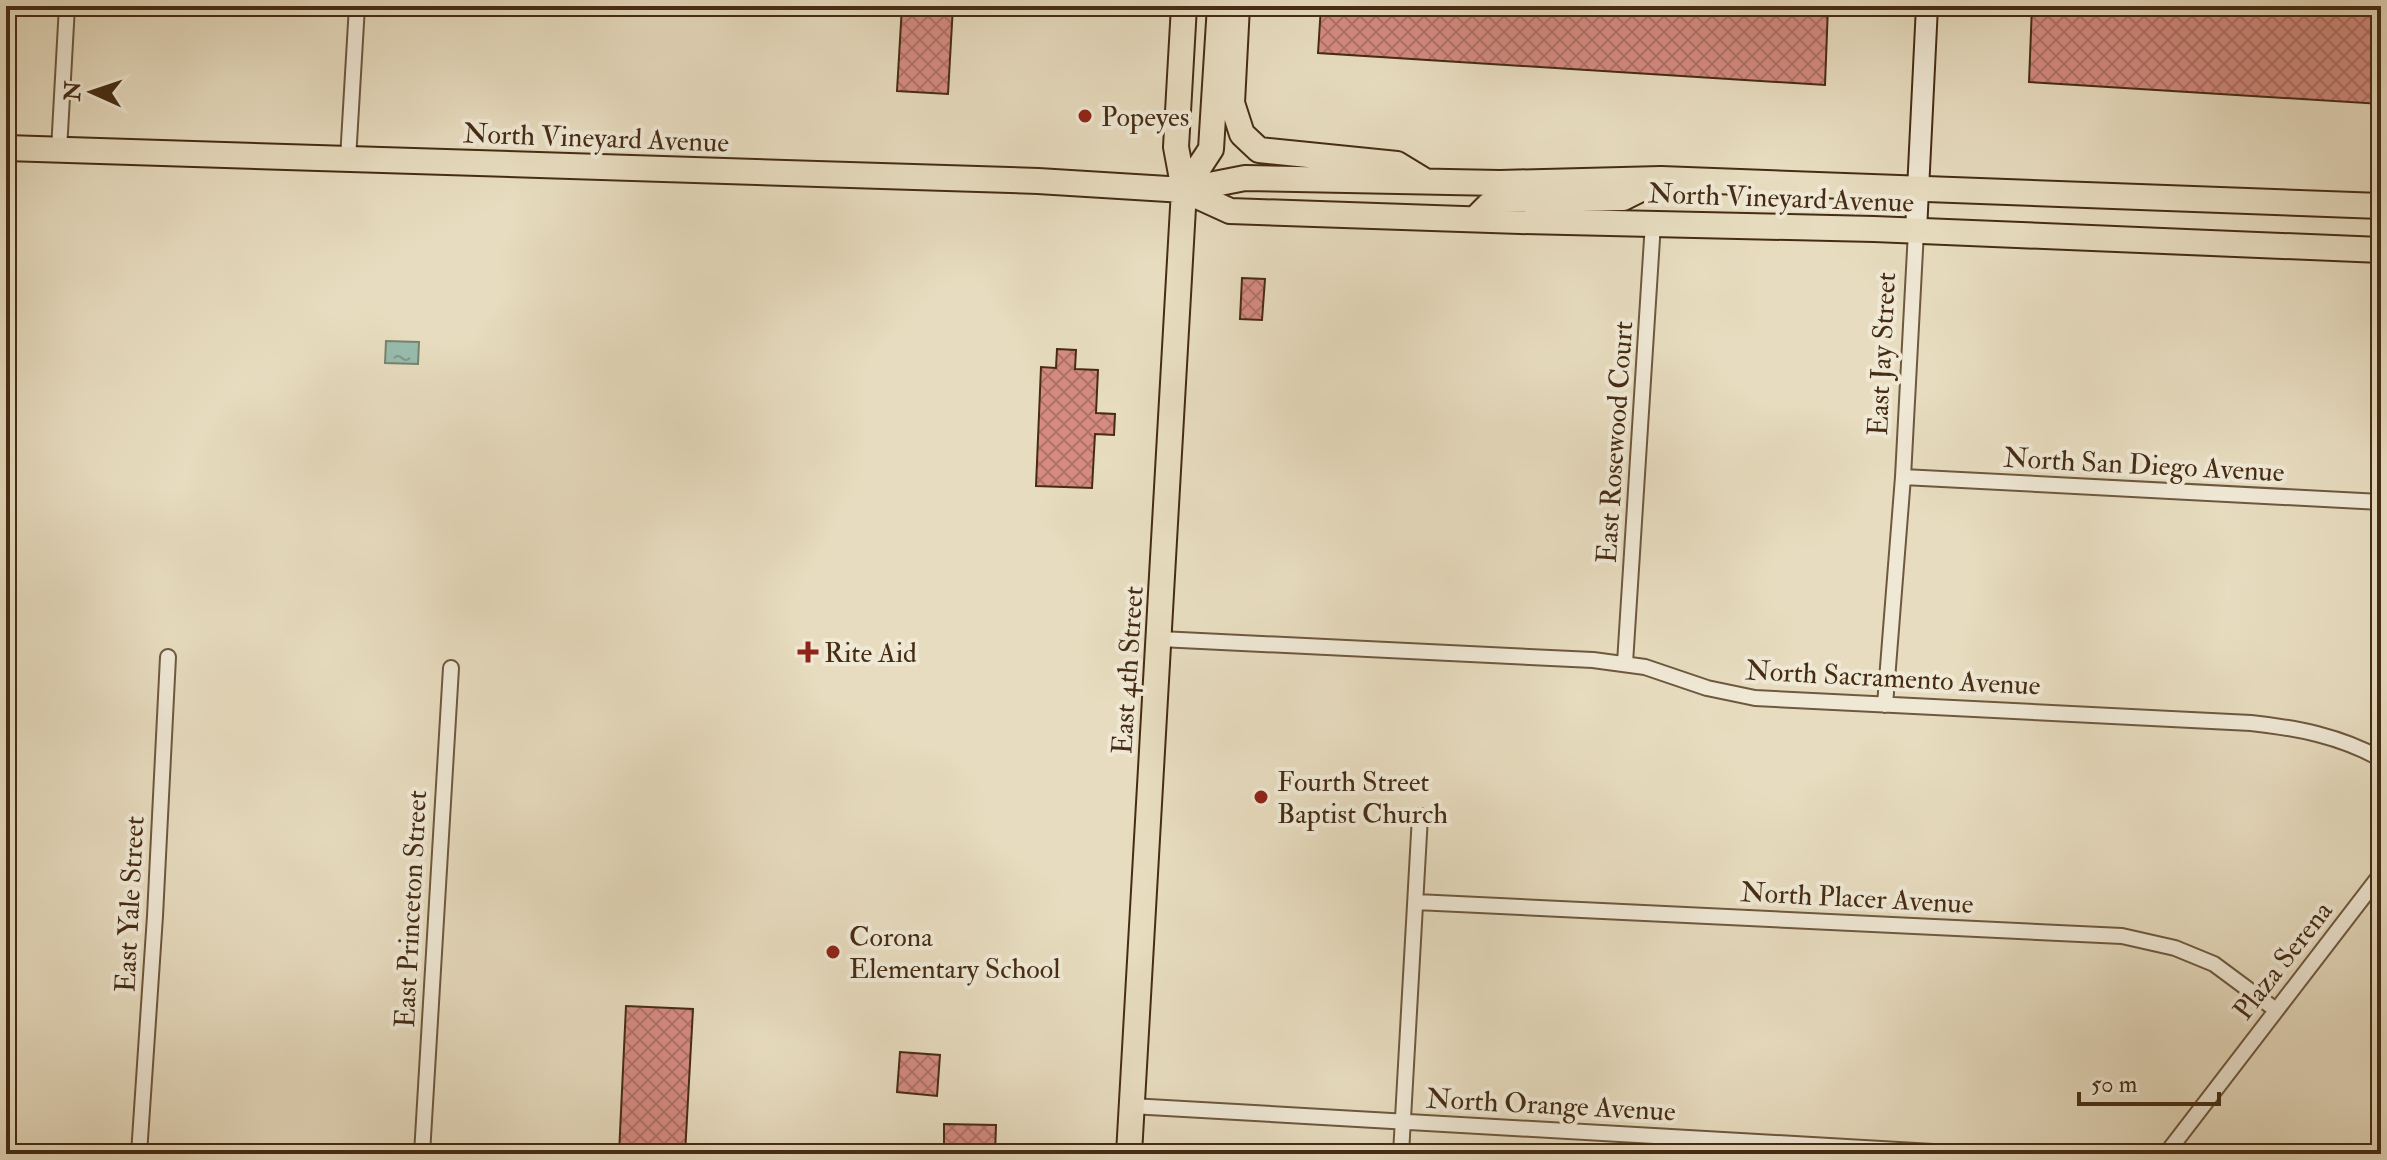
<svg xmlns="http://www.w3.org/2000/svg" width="2387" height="1160" font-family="'IM FELL Double Pica',serif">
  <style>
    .water { fill: url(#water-ripples); stroke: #77826f; stroke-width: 2 }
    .building { fill: url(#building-cross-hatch); stroke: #462c13; stroke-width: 2 }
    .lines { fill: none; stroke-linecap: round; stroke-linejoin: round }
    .street-casing { stroke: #6e583e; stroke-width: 18 }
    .secondary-casing { stroke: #462c13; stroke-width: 24 }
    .primary-casing { stroke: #462c13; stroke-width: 28 }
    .street { stroke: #efe8d5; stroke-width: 14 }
    .secondary { stroke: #efe8d5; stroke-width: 20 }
    .primary { stroke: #e7dcbf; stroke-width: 24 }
    .poi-dot { fill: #8f2418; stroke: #efe8d5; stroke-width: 3 }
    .labels { text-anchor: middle; stroke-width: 8; stroke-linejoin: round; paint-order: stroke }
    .poi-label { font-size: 28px; fill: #462c13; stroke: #efe8d5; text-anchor: start }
    .street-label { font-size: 28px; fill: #462c13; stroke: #efe8d5 }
  </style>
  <defs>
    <pattern id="water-ripples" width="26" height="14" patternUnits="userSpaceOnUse" patternTransform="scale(2)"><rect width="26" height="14" fill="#97bcad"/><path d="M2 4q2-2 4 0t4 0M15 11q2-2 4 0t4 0" fill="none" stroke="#7d998c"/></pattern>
    <pattern id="building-cross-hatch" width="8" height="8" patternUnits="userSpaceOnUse" patternTransform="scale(2)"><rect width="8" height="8" fill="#d58b81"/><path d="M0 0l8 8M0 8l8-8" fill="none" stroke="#af7268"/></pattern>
  </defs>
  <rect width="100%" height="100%" fill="#e7dcbf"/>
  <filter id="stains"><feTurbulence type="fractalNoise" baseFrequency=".0025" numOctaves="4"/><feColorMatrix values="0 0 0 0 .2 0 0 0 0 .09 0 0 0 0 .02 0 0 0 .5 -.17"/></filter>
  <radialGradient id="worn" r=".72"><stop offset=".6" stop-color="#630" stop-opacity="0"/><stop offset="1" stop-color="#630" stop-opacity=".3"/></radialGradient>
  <path class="water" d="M 386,341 L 419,342 L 418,364 L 385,363 Z"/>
  <path class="building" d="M 902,6 L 953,6 L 948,94 L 897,91 Z
    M 1321,6 L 1828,6 L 1825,85 L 1318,53 Z
    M 2032,6 L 2381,6 L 2381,104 L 2029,82 Z
    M 1242,278 L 1265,279 L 1262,320 L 1240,319 Z
    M 1057,349 L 1076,350 L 1075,369 L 1098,370 L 1096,413 L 1115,414 L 1114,435 L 1095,434 L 1092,488 L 1036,486 L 1041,367 L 1056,368 Z
    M 626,1006 L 693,1009 L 685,1154 L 619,1154 Z
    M 900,1052 L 940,1055 L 937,1096 L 897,1092 Z
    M 944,1124 L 996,1125 L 995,1154 L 944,1154 Z"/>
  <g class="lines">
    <g class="street-casing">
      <path id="street" d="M 59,150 L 67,6
        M 348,159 L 357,6
        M 1903,477 L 2381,502
        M 1160,639 L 1593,660 L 1645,667 L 1707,688 L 1755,698 L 2251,723 C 2297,728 2340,736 2381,759
        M 1625,663 L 1653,223
        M 1885,705 L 1903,477 L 1916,231
        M 1416,902 L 2122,936 L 2175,948 L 2214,964 L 2276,1010
        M 1131,1106 L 1968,1154
        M 139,1154 L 155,916 L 168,657
        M 422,1154 L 451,668
        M 1401,1154 L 1420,816
        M 2166,1154 L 2381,874"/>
    </g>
    <g class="secondary-casing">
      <path id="secondary" d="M 1916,231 L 1927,6"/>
    </g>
    <g class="primary-casing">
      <path id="primary" d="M 1237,6 L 1232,103 L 1242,134 L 1259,150 L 1397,164 L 1425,181
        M 6,148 L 1038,181 L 1184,190 L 1245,178 L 1500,183 L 1661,179 L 2381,206
        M 1184,190 L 1230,211 L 1520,221 L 1874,229 L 2381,250
        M 1184,190 L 1211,149 L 1220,6
        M 1475,219 L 1489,205 L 1505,200 L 1623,198 L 1655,182
        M 1129,1154 L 1184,190 L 1176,147 L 1184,6"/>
    </g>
    <use href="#street" class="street"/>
    <use href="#secondary" class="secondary"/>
    <use href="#primary" class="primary"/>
  </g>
  <g class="poi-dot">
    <circle cx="1085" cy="116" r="8"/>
    <path d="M804 640h8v8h8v8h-8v8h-8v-8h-8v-8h8z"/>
    <circle cx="1261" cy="797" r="8"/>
    <circle cx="833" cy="952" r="8"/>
  </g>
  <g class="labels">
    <g class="poi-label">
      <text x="1101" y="126">Popeyes</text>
      <text x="824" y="662">Rite Aid</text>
      <text x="1277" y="791">Fourth Street<tspan x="1277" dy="32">Baptist Church</tspan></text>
      <text x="849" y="946">Corona<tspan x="849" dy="32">Elementary School</tspan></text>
    </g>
    <g class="street-label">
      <text transform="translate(596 137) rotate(2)" y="10">North Vineyard Avenue</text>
      <text transform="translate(1781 197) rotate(2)" y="10">North Vineyard Avenue</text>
      <text transform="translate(1881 354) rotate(-87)" y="10">East Jay Street</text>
      <text transform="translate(1614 442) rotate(-86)" y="10">East Rosewood Court</text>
      <text transform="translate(2144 464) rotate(3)" y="10">North San Diego Avenue</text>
      <text transform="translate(1127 670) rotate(-86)" y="10">East 4th Street</text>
      <text transform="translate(1893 677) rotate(3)" y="10">North Sacramento Avenue</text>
      <text transform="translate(1857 897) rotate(3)" y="10">North Placer Avenue</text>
      <text transform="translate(129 904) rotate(-87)" y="10">East Yale Street</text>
      <text transform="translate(410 909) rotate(-87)" y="10">East Princeton Street</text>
      <text transform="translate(2282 960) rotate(-52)" y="10">Plaza Serena</text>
      <text transform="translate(1551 1104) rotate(3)" y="10">North Orange Avenue</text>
    </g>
  </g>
  <rect width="2387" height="1160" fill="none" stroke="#e7dcbf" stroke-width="32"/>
  <rect x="8" y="8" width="2371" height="1144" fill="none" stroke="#462c13" stroke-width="4"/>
  <rect x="16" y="16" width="2355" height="1128" fill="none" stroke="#462c13" stroke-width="2"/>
  <g transform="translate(92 92) rotate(273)" stroke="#efe8d5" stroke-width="6" paint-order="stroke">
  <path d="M0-6L14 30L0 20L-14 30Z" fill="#462c13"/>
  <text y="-12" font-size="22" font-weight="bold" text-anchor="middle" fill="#462c13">N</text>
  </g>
  <path d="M2079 1092v12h140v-12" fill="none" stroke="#462c13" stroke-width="4"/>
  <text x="2091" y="1092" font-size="24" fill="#462c13" stroke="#efe8d5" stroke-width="6" paint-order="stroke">50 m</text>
  <rect width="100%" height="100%" filter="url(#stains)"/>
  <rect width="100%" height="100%" fill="url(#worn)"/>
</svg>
